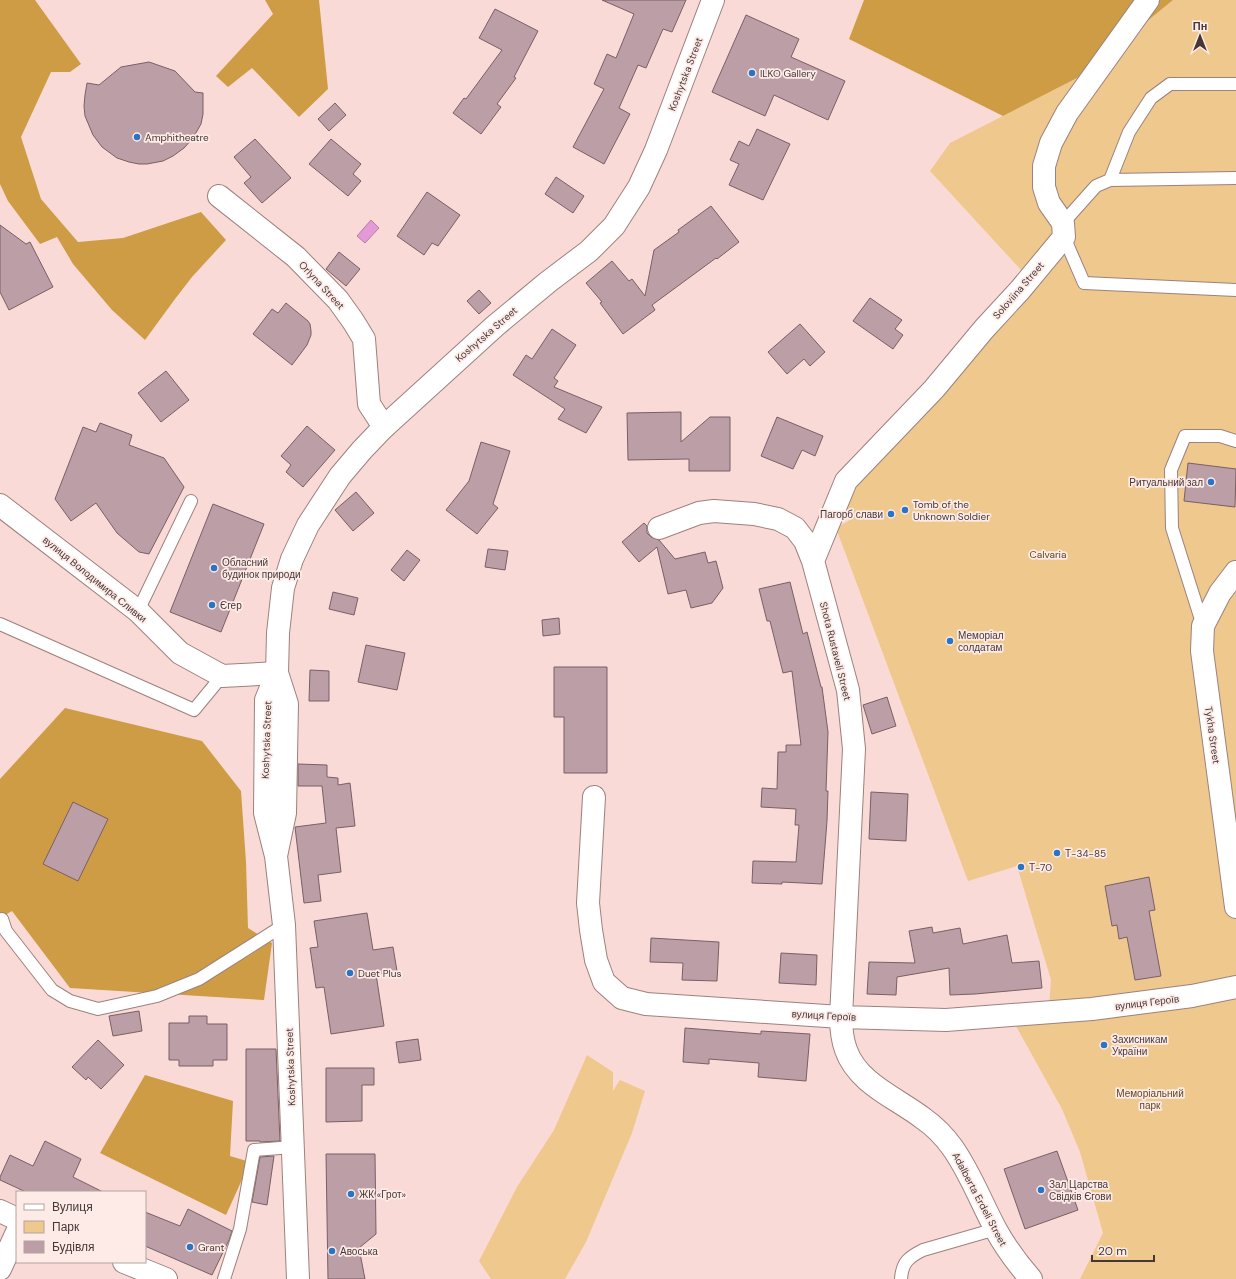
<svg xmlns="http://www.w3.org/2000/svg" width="1236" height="1279" font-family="'DM Sans',sans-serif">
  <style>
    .green { fill: #eec88c }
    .forest { fill: #ce9c44 }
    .water { fill: #e59ad8; stroke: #b57da7 }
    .building { fill: #bb9ea6; stroke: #795f66 }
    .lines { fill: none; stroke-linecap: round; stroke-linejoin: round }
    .lane-casing { stroke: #9d817d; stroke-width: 14 }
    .street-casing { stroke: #9d817d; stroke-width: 24 }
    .secondary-casing { stroke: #9d817d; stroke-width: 24 }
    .lane { stroke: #fff; stroke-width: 12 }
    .street { stroke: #fff; stroke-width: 22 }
    .secondary { stroke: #fff; stroke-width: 22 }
    .poi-dot { fill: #2a74c4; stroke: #feebe8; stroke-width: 1.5 }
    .labels { text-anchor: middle; stroke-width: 3.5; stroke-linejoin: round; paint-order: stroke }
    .poi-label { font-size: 10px; fill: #443836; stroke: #feebe8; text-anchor: start }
    .street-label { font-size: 10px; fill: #443836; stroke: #feebe8 }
    .park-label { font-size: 10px; fill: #5d4723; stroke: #feebe8 }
  </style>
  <rect width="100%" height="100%" fill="#fadad6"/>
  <path class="green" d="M 1173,0 L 1236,0 L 1236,1279 L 1080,1279 L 1103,1233 L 1080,1152 L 1062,1109 L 1016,1026 L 1048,1020 L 1051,980 L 1017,866 L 968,881 L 836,528 L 850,520 L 841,503 L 1022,271 L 930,171 L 950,143 L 1079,77 Z
    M 587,1055 L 613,1072 L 613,1091 L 620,1080 L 645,1091 L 632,1133 L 586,1242 L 565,1279 L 491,1279 L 479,1261 L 517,1187 L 554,1130 Z"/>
  <path class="forest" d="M 0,0 L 35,0 L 81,64 L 70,72 L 51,72 L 21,137 L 41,199 L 78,242 L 123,238 L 201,212 L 226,240 L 192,277 L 175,299 L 145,340 L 112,310 L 73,264 L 57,237 L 40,244 L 8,201 L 0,184 Z
    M 265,0 L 319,0 L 328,89 L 299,117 L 252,68 L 228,87 L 216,76 L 273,14 Z
    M 864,0 L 1173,0 L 1079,77 L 1003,116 L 849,39 Z
    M 65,708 L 202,741 L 241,791 L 246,862 L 248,928 L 272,943 L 264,1000 L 70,988 L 12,911 L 0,918 L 0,779 Z
    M 145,1075 L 233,1101 L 230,1156 L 250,1162 L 226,1215 L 100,1153 Z"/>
  <path class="water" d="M 371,220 L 379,228 L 365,243 L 357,236 Z"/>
  <path class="building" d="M 602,0 L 686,0 L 672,32 L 663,29 L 646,68 L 638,65 L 619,108 L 630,114 L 604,164 L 573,147 L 604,89 L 594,84 L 607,54 L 616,58 L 634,14 Z
    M 495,9 L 538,31 L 514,77 L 516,78 L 497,104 L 501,107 L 481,134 L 453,113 L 464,98 L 466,99 L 502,50 L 479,38 Z
    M 746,15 L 799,39 L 791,57 L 845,81 L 828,120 L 774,95 L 765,116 L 712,92 Z
    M 149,62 L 175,71 L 195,92 L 203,93 L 203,114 L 201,124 L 193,138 L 184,148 L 173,156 L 163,161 L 147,164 L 139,164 L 129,162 L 117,158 L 102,147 L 93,135 L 85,116 L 84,106 L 85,95 L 87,83 L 99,85 L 121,67 Z
    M 335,103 L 346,115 L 329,131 L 318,119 Z
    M 757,129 L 790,144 L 763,200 L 729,185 L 739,164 L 730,160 L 739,141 L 749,146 Z
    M 255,139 L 291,178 L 262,203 L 244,183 L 251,177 L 234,157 Z
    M 331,139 L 361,164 L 353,174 L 361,181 L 348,196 L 309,164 Z
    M 556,177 L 584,196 L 573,213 L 545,194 Z
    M 427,192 L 460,215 L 438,246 L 432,243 L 424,255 L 397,236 Z
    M 711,206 L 739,242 L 717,259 L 716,258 L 652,305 L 655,310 L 623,334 L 600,303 L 602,302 L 586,283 L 612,261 L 629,281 L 632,279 L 645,296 L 654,250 L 679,232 L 678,230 Z
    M 0,225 L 26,244 L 30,242 L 53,287 L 9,310 L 0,292 Z
    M 339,252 L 360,269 L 346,286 L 326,269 Z
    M 479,290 L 491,303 L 479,314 L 467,301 Z
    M 870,298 L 902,320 L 895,329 L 903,335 L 893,349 L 853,321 Z
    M 286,303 L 308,321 L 310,324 L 311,331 L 311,335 L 307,345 L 292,365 L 253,334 L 272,309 L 278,313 Z
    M 800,324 L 825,352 L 810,366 L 804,359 L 787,374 L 768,352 Z
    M 552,329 L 576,345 L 554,378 L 558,381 L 554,387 L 602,407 L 586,433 L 558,419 L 565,409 L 513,375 L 526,355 L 532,359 Z
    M 166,371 L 189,400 L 161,422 L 138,393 Z
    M 681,412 L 681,442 L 710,417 L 730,417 L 730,471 L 689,471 L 689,459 L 628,460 L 627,413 Z
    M 777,417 L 823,436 L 815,456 L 802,450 L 793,469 L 761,456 Z
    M 100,423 L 132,435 L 129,445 L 164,458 L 184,487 L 149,554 L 139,552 L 117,533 L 96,503 L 71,521 L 55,499 L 83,427 L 96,432 Z
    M 307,426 L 335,450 L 303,487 L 286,472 L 291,465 L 281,456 Z
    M 481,442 L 510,451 L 493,504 L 498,508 L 477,534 L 446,510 L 469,481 Z
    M 1188,463 L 1236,469 L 1235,507 L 1184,501 Z
    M 356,492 L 374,513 L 353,531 L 335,510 Z
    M 213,504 L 264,524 L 221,632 L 170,612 Z
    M 644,523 L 647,526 L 647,533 L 651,537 L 659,540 L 675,559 L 705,552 L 708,563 L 716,561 L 723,588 L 712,603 L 691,608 L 686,590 L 668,594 L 657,547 L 639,562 L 622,542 Z
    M 488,549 L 508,551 L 505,570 L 485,567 Z
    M 407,550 L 420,560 L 404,581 L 391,570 Z
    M 790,582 L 803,634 L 807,632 L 821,687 L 822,687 L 828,732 L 826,791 L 828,791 L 827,821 L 822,884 L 782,882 L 782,884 L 752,883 L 753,861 L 796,862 L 799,825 L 795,825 L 796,809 L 761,807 L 762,788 L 777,789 L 778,752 L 786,752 L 786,745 L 801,745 L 792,671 L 783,673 L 770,621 L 767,621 L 759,589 Z
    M 333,592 L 358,598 L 354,615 L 329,609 Z
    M 559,618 L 560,634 L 543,636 L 542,620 Z
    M 366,645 L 405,653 L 397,690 L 358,682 Z
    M 554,667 L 607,667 L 607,773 L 564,773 L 564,717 L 554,717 Z
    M 310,670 L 329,671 L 329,701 L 309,701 Z
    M 887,697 L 896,726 L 872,734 L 863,705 Z
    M 298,764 L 327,765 L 327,777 L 338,778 L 338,785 L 350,783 L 355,826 L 336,828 L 341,872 L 318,875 L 321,901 L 304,903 L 295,827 L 326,823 L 322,786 L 298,786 Z
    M 871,792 L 908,794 L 906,841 L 869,839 Z
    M 73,802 L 108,819 L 78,881 L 43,864 Z
    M 1149,877 L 1155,910 L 1149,911 L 1161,976 L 1135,980 L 1127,937 L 1119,939 L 1117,925 L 1112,926 L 1105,886 Z
    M 367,913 L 373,950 L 393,947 L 397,971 L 376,974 L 384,1026 L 331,1034 L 324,987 L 316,988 L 310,948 L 318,947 L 314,921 Z
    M 932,927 L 933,933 L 960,928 L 963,944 L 1007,935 L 1012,963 L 1039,961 L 1042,988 L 975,994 L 950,995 L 949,968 L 897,977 L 896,995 L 867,994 L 869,962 L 915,963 L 909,931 Z
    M 651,938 L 719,942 L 717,981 L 682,980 L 683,963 L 650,962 Z
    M 781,953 L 817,955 L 816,985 L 779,983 Z
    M 139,1011 L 142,1031 L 113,1036 L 109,1016 Z
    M 189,1016 L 207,1016 L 207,1024 L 227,1024 L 227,1060 L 213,1060 L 213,1066 L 179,1066 L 179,1060 L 169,1060 L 169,1023 L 189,1023 Z
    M 685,1028 L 761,1034 L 761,1031 L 810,1034 L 806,1081 L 758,1077 L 759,1063 L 709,1059 L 709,1064 L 683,1062 Z
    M 418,1039 L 421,1060 L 399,1063 L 396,1042 Z
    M 98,1040 L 124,1065 L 101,1089 L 88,1077 L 86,1080 L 72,1067 Z
    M 246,1049 L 276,1049 L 280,1141 L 260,1142 L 260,1141 L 246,1141 Z
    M 326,1068 L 374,1068 L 374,1085 L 362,1085 L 362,1121 L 326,1122 Z
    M 45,1141 L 81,1159 L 73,1177 L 103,1192 L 26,1192 L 0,1180 L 0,1177 L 10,1155 L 33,1166 Z
    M 1057,1151 L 1078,1210 L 1025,1229 L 1004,1169 Z
    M 326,1154 L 375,1154 L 376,1234 L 359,1248 L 365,1279 L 328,1279 Z
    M 274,1156 L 267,1205 L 252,1202 L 260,1157 Z
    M 188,1209 L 232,1231 L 229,1240 L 212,1275 L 145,1246 L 145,1212 L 180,1226 Z"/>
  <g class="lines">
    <g class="lane-casing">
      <path id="lane" d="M 1110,180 L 1129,132 L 1151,98 L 1170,84 L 1236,84
        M 1063,223 L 1096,186 L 1110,180 L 1236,178
        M 1064,237 L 1084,283 L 1236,290
        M 138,611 L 191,501
        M 0,624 L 194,710 L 222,676
        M 1203,626 L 1172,528 L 1171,470 L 1185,436 L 1220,436 L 1236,441
        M 2,919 L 6,931 L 52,990 L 70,1001 L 98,1009 L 157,996 L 199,979 L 284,925
        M 224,1279 L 240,1229 L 254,1150 L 293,1147
        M 901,1279 C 902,1262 909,1257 923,1250 L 996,1229"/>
    </g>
    <g class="street-casing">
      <path id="street" d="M 219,196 L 296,257 L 338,300 L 353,321 L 364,339 L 369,404 L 384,427
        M 0,505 L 138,611 L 180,653 L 222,676 L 277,673
        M 659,528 L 699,513 L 714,511 L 754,514 L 778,519 L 795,528 L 805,541 L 813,561 L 848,690 L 854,749 L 841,1017 C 841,1028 842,1039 846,1050 C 858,1084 897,1098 924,1119 C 934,1126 944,1136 952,1147 C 970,1172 981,1202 996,1230 C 1006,1248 1017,1263 1031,1279
        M 813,561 L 846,481 L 934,389 L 984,329 L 1020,290 L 1064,237 L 1063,223 L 1049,203 L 1044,187 L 1044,166 L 1051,143 L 1067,113 L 1148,0
        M 1236,572 L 1220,593 L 1203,626 L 1202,651 L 1236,907
        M 594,797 L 588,903 L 591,930 L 596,960 L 604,982 L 622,998 L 646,1004 L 841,1017 L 946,1020 L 1092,1009 L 1192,996 L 1236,987
        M 0,1269 L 17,1232"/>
    </g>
    <g class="secondary-casing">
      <path id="secondary" d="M 277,673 L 266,700 L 265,813 L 276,856 L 284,925 L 298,1279
        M 276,856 L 285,813 L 287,704 L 277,673 L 278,633 L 283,588 L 292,559 L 308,525 L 340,476 L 362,450 L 384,427 L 495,326 L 548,282 L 589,251 L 614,226 L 639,187 L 656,150 L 713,0
        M 0,1211 L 17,1219
        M 124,1262 L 166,1279"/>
    </g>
    <use href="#lane" class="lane"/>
    <use href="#street" class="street"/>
    <use href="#secondary" class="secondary"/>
  </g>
  <g class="poi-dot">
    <circle cx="752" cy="73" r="4"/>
    <circle cx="137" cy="137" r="4"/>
    <circle cx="1211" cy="482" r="4"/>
    <circle cx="905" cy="510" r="4"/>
    <circle cx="891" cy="514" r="4"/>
    <circle cx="214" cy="568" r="4"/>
    <circle cx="212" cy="605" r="4"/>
    <circle cx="950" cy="641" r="4"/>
    <circle cx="1057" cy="853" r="4"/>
    <circle cx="1021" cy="867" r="4"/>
    <circle cx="350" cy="973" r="4"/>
    <circle cx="1104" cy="1045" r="4"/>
    <circle cx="1041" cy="1190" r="4"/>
    <circle cx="351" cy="1194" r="4"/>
    <circle cx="190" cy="1247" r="4"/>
    <circle cx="332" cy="1251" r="4"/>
  </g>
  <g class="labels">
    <g class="poi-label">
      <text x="760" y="77">ILKO Gallery</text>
      <text x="145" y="141">Amphitheatre</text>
      <text x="1203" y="486" text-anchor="end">Ритуальний зал</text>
      <text x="913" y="508">Tomb of the<tspan x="913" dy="12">Unknown Soldier</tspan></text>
      <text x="883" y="518" text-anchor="end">Пагорб слави</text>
      <text x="222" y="566">Обласний<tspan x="222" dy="12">будинок природи</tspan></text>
      <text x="220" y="609">Єгер</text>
      <text x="958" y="639">Меморіал<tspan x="958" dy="12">солдатам</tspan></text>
      <text x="1065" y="857">Т-34-85</text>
      <text x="1029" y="871">Т-70</text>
      <text x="358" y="977">Duet Plus</text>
      <text x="1112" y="1043">Захисникам<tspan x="1112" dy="12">України</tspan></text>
      <text x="1049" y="1188">Зал Царства<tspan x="1049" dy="12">Свідків Єгови</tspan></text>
      <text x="359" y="1198">ЖК «Грот»</text>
      <text x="198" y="1251">Grant</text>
      <text x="340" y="1255">Авоська</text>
    </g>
    <g class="street-label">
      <text transform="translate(685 74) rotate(-69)" y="4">Koshytska Street</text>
      <text transform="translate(322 285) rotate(47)" y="4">Orlyna Street</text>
      <text transform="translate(1018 290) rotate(-49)" y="4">Soloviina Street</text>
      <text transform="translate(486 334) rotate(-41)" y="4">Koshytska Street</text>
      <text transform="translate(95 579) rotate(39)" y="4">вулиця Володимира Сливки</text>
      <text transform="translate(836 651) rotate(76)" y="4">Shota Rustaveli Street</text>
      <text transform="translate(1213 735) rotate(82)" y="4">Tykha Street</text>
      <text transform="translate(266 740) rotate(-88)" y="4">Koshytska Street</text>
      <text transform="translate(1147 1002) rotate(-7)" y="4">вулиця Героїв</text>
      <text transform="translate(824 1015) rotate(3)" y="4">вулиця Героїв</text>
      <text transform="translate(290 1067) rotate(-92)" y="4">Koshytska Street</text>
      <text transform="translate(980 1199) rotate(62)" y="4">Adalberta Erdeli Street</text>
    </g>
    <g class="park-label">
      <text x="1048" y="558">Calvaria</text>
      <text x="1150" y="1097">Меморіальний<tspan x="1150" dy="12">парк</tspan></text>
    </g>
  </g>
  <rect x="16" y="1191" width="130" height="72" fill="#feebe8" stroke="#b4a3a1"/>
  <rect x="24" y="1204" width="20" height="6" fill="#ffffff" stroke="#b4a3a1"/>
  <text x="52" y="1211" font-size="12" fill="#443836">Вулиця</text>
  <rect x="24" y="1221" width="20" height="12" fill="#eec88c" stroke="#b4a3a1"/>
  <text x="52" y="1231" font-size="12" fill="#443836">Парк</text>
  <rect x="24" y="1241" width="20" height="12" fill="#bb9ea6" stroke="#b4a3a1"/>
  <text x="52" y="1251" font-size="12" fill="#443836">Будівля</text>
  <g transform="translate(1200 36)" stroke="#feebe8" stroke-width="3" paint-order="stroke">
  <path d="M0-3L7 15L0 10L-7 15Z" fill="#443836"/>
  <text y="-6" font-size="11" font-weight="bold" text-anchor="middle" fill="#443836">Пн</text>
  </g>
  <path d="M1092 1255v6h62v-6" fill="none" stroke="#443836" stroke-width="2"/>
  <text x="1098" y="1255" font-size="12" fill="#443836" stroke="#feebe8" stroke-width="3" paint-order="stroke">20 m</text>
</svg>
